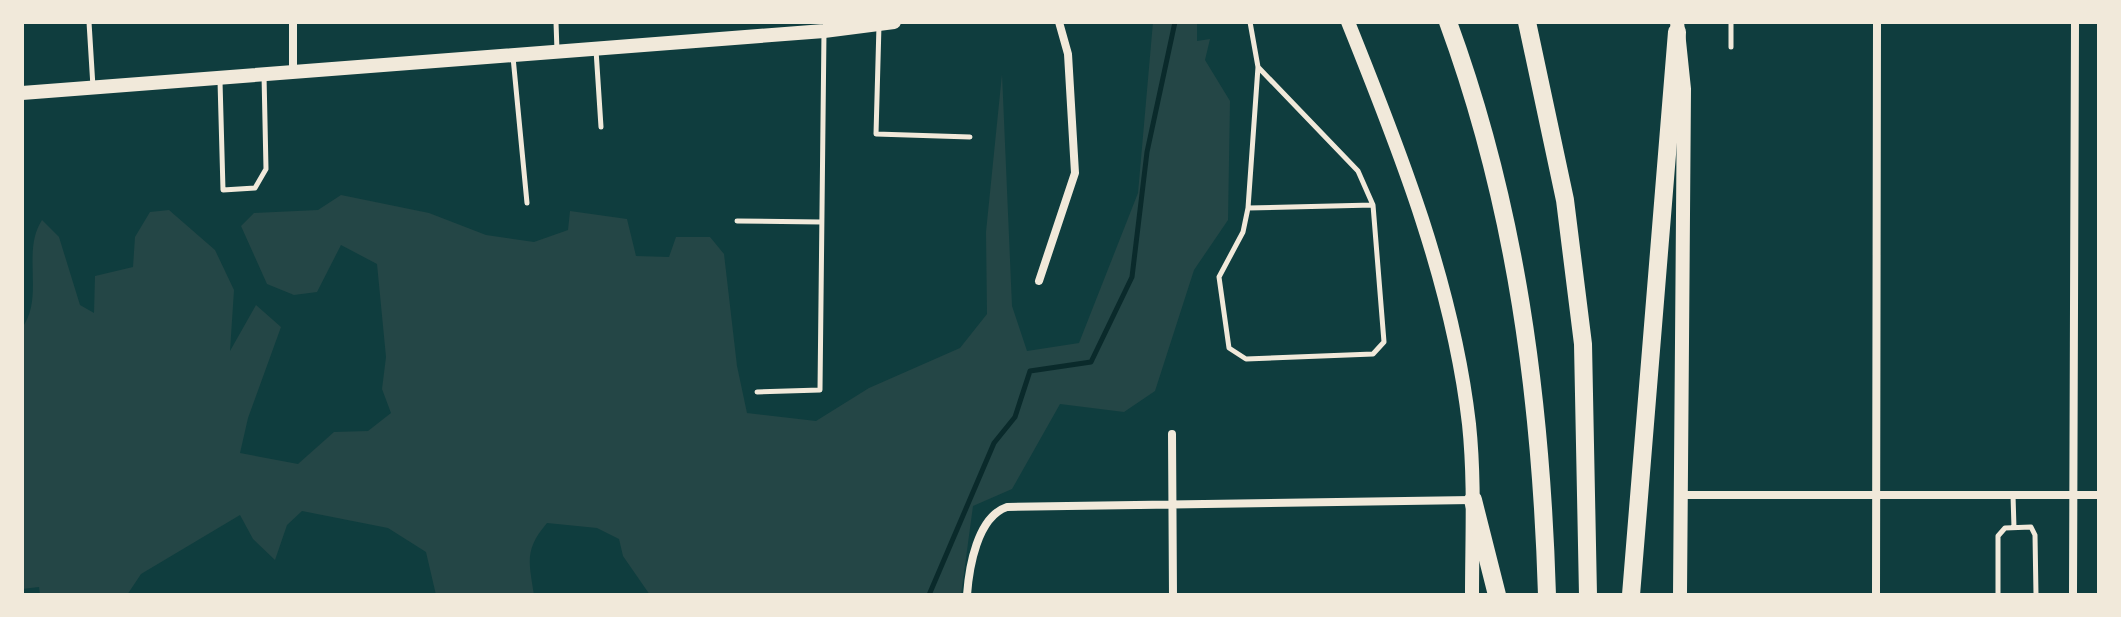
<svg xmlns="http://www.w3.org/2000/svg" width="2121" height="617" font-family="'Archivo Narrow',sans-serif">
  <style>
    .green { fill: #244646 }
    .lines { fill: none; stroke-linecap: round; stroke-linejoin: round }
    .stream { stroke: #0a2a2b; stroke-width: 5 }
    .service { stroke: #f1e9da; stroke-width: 5 }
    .minor { stroke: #f1e9da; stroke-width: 8 }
    .secondary { stroke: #f1e9da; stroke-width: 14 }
    .motorway { stroke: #f1e9da; stroke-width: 18 }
  </style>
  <rect width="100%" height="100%" fill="#0f3d3e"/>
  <path class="green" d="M 1153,22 L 1197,22 L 1197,41 L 1210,39 L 1205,60 L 1230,101 L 1228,220 L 1194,270 L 1155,391 L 1124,412 L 1060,404 L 1012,489 L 973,506 L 961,595 L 650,595 L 623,556 L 619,539 L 597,528 L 547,523 C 524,550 529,562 534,595 L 436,595 L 426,552 L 388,528 L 302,511 L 287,525 L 275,560 L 253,539 L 240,515 L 141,574 L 127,595 L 40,595 L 39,587 L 22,589 L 22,328 C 45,297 21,252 42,220 L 59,237 L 80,305 L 94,313 L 95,276 L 133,267 L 135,237 L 150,212 L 169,210 L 215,250 L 234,290 L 230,351 L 256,305 L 281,327 L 248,418 L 240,453 L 298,464 L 334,432 L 368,431 L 391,413 L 382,389 L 386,357 L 377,264 L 341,245 L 317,292 L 294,295 L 267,284 L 241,226 L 254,213 L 318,210 L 341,195 L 429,213 L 486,235 L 534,242 L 568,230 L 570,211 L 627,219 L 636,256 L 669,257 L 676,237 L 710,237 L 724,254 L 737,366 L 747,413 L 816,421 L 869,388 L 960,348 L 987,314 L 986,232 L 1002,74 L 1012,306 L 1027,351 L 1079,343 L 1138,193 Z"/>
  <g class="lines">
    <path class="stream" d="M 929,595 L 994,443 L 1015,417 L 1030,371 L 1091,362 L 1132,277 L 1147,152 L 1175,22"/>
    <path class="service" d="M 89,22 L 93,87
      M 556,22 L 557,51
      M 1250,22 L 1258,67 L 1248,208 L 1373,205 L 1358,171 L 1258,67
      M 879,25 L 876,134 L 970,137
      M 1731,47 L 1731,22
      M 596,50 L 601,127
      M 513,57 L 527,203
      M 220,81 L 223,190 L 255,188 L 266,169 L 264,75
      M 1248,208 L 1243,232 L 1219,277 L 1229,348 L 1246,359 L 1373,354 L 1384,342 L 1373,205
      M 737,221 L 821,222
      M 757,392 L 820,390 L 824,32
      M 2013,495 L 2014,528
      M 1998,595 L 1998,536 L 2005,528 L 2031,527 L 2035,535 L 2036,595"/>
    <path class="minor" d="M 293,22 L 293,72
      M 1039,281 L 1075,173 L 1068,54 L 1059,22
      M 1172,434 L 1173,595
      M 1682,495 L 2099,495
      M 967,595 C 969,568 977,517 1007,507 L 1472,500
      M 1876,595 L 1877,22
      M 2073,595 L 2075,22"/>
    <path class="secondary" d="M 1348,22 C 1400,151 1453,285 1469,424 C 1475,481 1472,538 1472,595
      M 1677,22 L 1684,89 L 1680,595
      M 22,93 L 824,31 L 894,22"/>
    <path class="motorway" d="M 1448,22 C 1516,207 1541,398 1547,595
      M 1527,22 L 1565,200 L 1583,344 L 1588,595
      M 1473,500 L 1497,595
      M 1631,595 L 1677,32"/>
  </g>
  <rect width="2121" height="617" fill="none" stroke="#f1e9da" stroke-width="48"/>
</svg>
